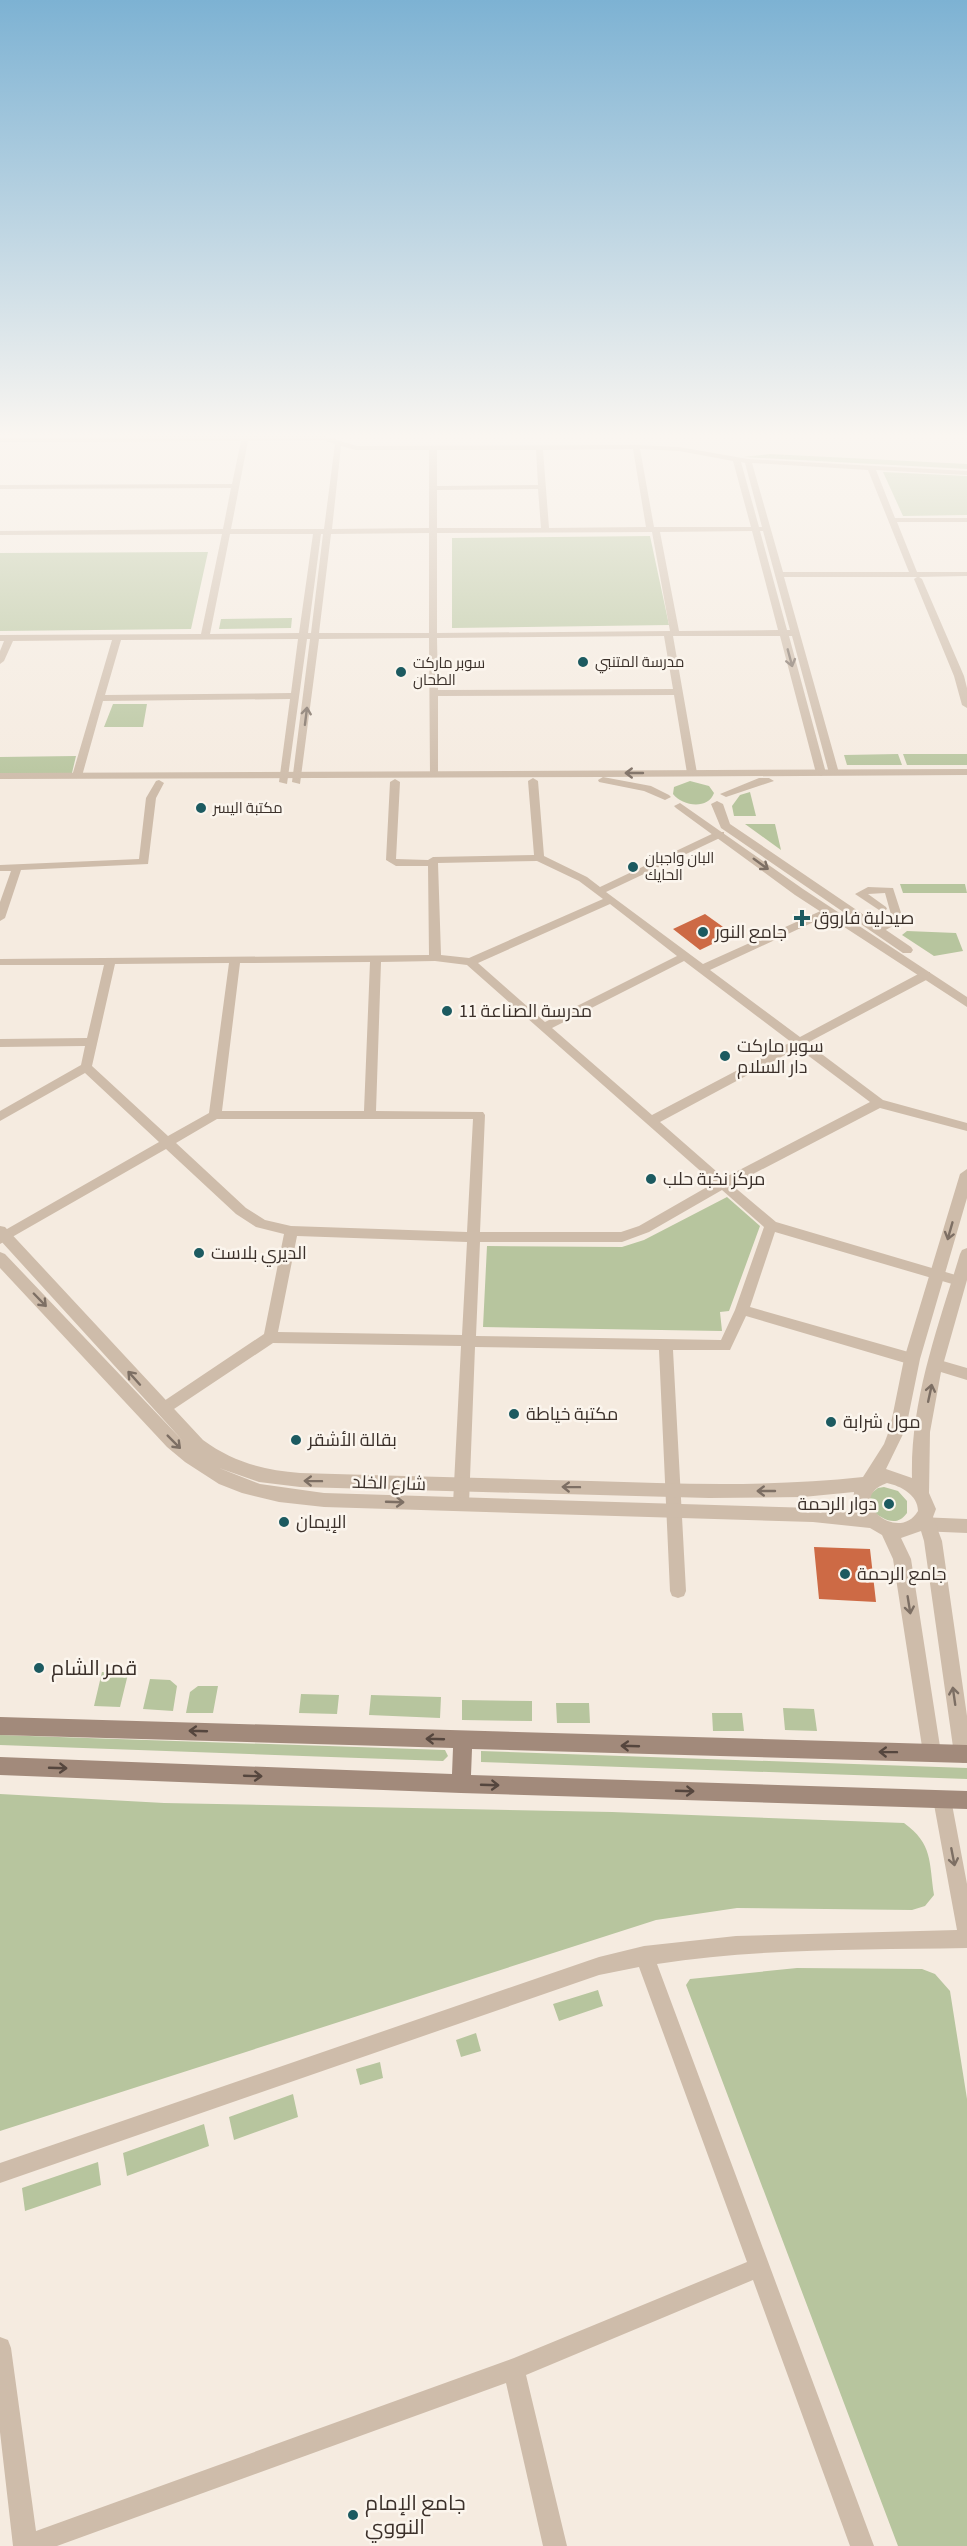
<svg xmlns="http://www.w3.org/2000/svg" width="967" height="2546" font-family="'Source Sans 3',Cairo,sans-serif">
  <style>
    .green { fill: #b7c59e }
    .building { fill: #cd6a45 }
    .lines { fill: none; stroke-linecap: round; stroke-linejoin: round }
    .minor { fill: #cebcaa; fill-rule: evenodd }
    .tertiary { fill: #cebcaa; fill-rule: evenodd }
    .secondary { fill: #a28a7b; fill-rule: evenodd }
    .oneway { stroke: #7d6f64 }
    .oneway2 { stroke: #55463e }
    .poi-dot { fill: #1c5a60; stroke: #fbf5ed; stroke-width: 2 }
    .labels { text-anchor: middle; stroke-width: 5; stroke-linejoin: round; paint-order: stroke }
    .far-poi-label { font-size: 15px; fill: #3b302a; stroke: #fbf5ed; text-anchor: start }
    .poi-label { font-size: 18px; fill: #3b302a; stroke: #fbf5ed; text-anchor: start }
    .street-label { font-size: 18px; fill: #3b302a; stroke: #fbf5ed }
    .near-poi-label { font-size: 21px; fill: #3b302a; stroke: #fbf5ed; text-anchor: start }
  </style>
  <rect width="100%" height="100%" fill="#f5ebe0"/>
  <path class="green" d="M 770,454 L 967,464 L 967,469 L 743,457 Z
    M 883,472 L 967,476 L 967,515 L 903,516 Z
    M 650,536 L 669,625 L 452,628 L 452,538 Z
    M 208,552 L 191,629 L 0,631 L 0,553 Z
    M 292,618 L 291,628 L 219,629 L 221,619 Z
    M 113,704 L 147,704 L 143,727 L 104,727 Z
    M 898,754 L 902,765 L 847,765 L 844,755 Z
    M 903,754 L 967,754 L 967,765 L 907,765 Z
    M 76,756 L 72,773 L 0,774 L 0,757 Z
    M 690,781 L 709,786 L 714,793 C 708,810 682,806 673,794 L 674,787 Z
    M 750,792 L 756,816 L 734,816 L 732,806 L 740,795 Z
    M 745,824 L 775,824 L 781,850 Z
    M 900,884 L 965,884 L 967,893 L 903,893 Z
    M 907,931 L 956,933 L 963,951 L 934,956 L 902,935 Z
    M 727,1197 L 760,1226 L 729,1311 L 720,1312 L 722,1331 L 483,1327 L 487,1246 L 622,1247 L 644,1240 Z
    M 884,1487 L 898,1491 L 907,1501 L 907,1513 C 896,1528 884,1519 871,1511 L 869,1495 L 878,1488 Z
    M 102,1672 L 128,1674 L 120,1707 L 94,1706 Z
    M 150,1679 L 170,1680 L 177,1686 L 173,1711 L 143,1709 Z
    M 198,1686 L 218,1686 L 213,1713 L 186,1713 L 190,1692 Z
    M 301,1694 L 339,1695 L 337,1714 L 299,1713 Z
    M 371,1695 L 441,1697 L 440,1718 L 369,1715 Z
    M 462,1700 L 532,1701 L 532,1721 L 462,1720 Z
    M 556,1703 L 589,1703 L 590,1723 L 557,1723 Z
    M 783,1708 L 814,1709 L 817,1731 L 785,1730 Z
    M 712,1713 L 742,1713 L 744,1731 L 713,1731 Z
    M 0,1735 L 445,1750 L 448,1756 L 443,1761 L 0,1745 Z
    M 481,1751 L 967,1768 L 967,1779 L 481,1762 Z
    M 0,1794 L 164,1803 L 612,1812 L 904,1823 C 933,1844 929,1862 934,1895 L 925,1906 L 912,1910 L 737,1908 L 656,1920 L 0,2131 Z
    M 797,1968 L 922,1969 L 935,1974 L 950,1991 L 967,2099 L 967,2546 L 898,2546 L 686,1985 L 690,1979 Z
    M 598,1990 L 603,2006 L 559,2021 L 553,2004 Z
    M 476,2033 L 481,2051 L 461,2057 L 456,2040 Z
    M 380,2062 L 383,2078 L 360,2085 L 356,2069 Z
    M 293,2094 L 298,2117 L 234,2140 L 229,2117 Z
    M 204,2124 L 209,2146 L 127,2176 L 123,2153 Z
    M 98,2162 L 101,2185 L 25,2211 L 22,2188 Z"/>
  <path class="building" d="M 705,914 L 733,934 L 700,950 L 673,929 Z
    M 814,1547 L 870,1549 L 876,1602 L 819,1599 Z"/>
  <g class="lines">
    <path class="minor" d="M 242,435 L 324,436 L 357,446 L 636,445 L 679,447 L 748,459 L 967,471 L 967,475 L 876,470 L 895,518 L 967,518 L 967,522 L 897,522 L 917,572 L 967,572 L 967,576 L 919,577 L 922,579 L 964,676 L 967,688 L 967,708 L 962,705 L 954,676 L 914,579 L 917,577 L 784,577 L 839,773 L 837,775 L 829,773 L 792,636 L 789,636 L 826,773 L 821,776 L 816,773 L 780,636 L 673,636 L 697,773 L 692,776 L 687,773 L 674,695 L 438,696 L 438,774 L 430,776 L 429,638 L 319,639 L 300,784 L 292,782 L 310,639 L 307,639 L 287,784 L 279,782 L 290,699 L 103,701 L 82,776 L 74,778 L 72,776 L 112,640 L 13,641 L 4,661 L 0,664 L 0,651 L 4,641 L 0,641 L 0,635 L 201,634 L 222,534 L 0,535 L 0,531 L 223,529 L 231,488 L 0,489 L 0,485 L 232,484 L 241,441 L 0,442 L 0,438 ZM 323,440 L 335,444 L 324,529 L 231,529 L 248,441 ZM 341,446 L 356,450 L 429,450 L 429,528 L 332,529 ZM 633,449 L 646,527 L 549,528 L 543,450 ZM 640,449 L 679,451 L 733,461 L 751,527 L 654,527 ZM 437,450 L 536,450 L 538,485 L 437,486 ZM 741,462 L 745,463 L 762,527 L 759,527 ZM 752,463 L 868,470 L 909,572 L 783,572 ZM 538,489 L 541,528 L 437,528 L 437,490 ZM 752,531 L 778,630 L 679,631 L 660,532 ZM 760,531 L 763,531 L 790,630 L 787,630 ZM 652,532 L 670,631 L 437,633 L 437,533 ZM 429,533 L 429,633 L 319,633 L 331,534 ZM 230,534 L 313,534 L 299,633 L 210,634 ZM 321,534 L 323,534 L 311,633 L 308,633 ZM 664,636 L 673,689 L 438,690 L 437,638 ZM 298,639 L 291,693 L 105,695 L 121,640 Z
      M 533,778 L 538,781 L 544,856 L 587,877 L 600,887 L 716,832 L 724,832 L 724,836 L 606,892 L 703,964 L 825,909 L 833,909 L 833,913 L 710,970 L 800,1037 L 922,972 L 930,972 L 930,978 L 807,1043 L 883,1100 L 967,1123 L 967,1131 L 880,1108 L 732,1185 L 776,1222 L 959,1276 L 964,1277 L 966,1281 L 964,1285 L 959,1286 L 775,1232 L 750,1307 L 912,1353 L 917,1355 L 919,1359 L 917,1363 L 912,1365 L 746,1316 L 730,1350 L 673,1350 L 686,1591 L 684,1596 L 678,1598 L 672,1596 L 670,1591 L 659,1350 L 475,1347 L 469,1504 L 466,1509 L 461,1510 L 456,1509 L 453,1504 L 461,1346 L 273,1343 L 168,1413 L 163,1415 L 158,1413 L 156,1409 L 158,1405 L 264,1334 L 284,1234 L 256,1227 L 236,1214 L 166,1149 L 0,1244 L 0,1233 L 159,1142 L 85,1073 L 0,1121 L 0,1111 L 81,1065 L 85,1046 L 0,1047 L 0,1039 L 87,1038 L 104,965 L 0,965 L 0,959 L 429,955 L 428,866 L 396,866 L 386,860 L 390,782 L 395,779 L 400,782 L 396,859 L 428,860 L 433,857 L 534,855 L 528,781 ZM 537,861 L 579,881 L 603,899 L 469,958 L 441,955 L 438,863 ZM 610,904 L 677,956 L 545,1022 L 478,963 ZM 435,961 L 467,965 L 714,1183 L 639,1226 L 621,1232 L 480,1232 L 485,1115 L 483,1112 L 376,1111 L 381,962 ZM 684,961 L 791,1042 L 652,1115 L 552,1028 ZM 370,962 L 364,1111 L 222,1111 L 240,963 ZM 229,963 L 209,1113 L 168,1136 L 92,1066 L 115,964 ZM 798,1048 L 870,1102 L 724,1178 L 660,1122 ZM 217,1119 L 473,1119 L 467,1232 L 291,1226 L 265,1220 L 246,1208 L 176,1143 ZM 722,1190 L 764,1227 L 735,1310 L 721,1340 L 476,1336 L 480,1242 L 622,1242 L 649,1232 ZM 297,1236 L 467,1242 L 462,1335 L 278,1332 Z
      M 159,780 L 164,783 L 156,798 L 148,864 L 21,870 L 5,918 L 0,921 L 0,902 L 11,871 L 0,871 L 0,865 L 139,859 L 146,798 L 156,781 Z
      M 868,887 L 893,888 L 903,919 L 902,921 L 882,932 L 874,932 L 874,928 L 892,918 L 885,893 L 868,894 L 886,907 L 887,909 L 882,912 L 855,894 Z
      M 936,1359 L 967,1368 L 967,1380 L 931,1369 L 929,1365 L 931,1361 Z
      M 919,1517 L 967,1519 L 967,1533 L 919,1531 L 914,1529 L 911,1524 L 914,1519 Z
      M 942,1791 L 948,1793 L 951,1799 L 967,1884 L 967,1948 C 863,1950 759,1948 657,1964 L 874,2546 L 850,2546 L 753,2280 L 526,2375 L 567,2546 L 543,2546 L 506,2383 L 57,2546 L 13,2546 L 0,2432 L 0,2337 L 8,2340 L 11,2348 L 36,2531 L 514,2358 L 747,2262 L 639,1967 L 599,1975 L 0,2183 L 0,2163 L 599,1957 L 644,1946 L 736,1936 L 957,1930 L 933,1799 L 936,1793 Z"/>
    <path class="tertiary" d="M 967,769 L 967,775 L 603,777 L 651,786 L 669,795 L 671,797 L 665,800 L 644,791 L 599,782 L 598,780 L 603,777 L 0,779 L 0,773 Z
      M 759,778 L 769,778 L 774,781 L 726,797 L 720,794 Z
      M 717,801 L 723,804 L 730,824 L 911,947 L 913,950 L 911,953 L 903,953 L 721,828 L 711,804 Z
      M 680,803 L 803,889 L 967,997 L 967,1007 L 795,895 L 676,808 L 674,806 Z
      M 967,1169 L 967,1198 L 920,1359 L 906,1428 L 886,1469 L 912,1478 C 910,1401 938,1327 960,1254 L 962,1250 L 967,1248 L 967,1280 L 941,1372 L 930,1432 L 929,1493 L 936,1509 L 933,1517 L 942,1541 L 967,1716 L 967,1761 L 963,1763 L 956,1760 L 954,1754 L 924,1541 L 921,1531 L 901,1538 L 911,1559 L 941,1753 L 939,1759 L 932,1762 L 925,1759 L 923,1753 L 893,1559 L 882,1535 L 870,1528 L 813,1522 L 324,1507 L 279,1502 L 242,1493 L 219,1484 L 185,1462 L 167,1447 L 0,1268 L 0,1252 L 5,1254 L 183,1441 L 0,1240 L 0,1226 L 5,1227 L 203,1440 C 233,1462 263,1470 300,1473 C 397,1476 494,1478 591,1481 C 682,1484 773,1487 863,1477 L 884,1444 L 890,1428 L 904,1359 L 960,1174 ZM 219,1468 L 259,1482 L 300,1487 L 709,1498 L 803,1497 L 854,1492 L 853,1503 L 857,1512 L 813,1508 L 324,1493 L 260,1484 ZM 887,1483 C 901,1486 918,1495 918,1511 C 898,1545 843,1498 887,1483 Z"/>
    <path class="secondary" d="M 0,1717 L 967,1745 L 967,1763 L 472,1749 L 471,1775 L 967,1791 L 967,1809 L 461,1793 L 0,1775 L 0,1757 L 452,1774 L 453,1748 L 0,1735 Z"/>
  </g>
  <defs><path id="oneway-shaft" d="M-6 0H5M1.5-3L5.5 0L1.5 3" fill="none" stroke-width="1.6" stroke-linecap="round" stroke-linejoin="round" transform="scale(1.5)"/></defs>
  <g class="oneway">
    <use href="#oneway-shaft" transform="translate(790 658) rotate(75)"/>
    <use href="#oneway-shaft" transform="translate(306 716) rotate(-83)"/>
    <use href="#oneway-shaft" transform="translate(634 773) rotate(180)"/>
    <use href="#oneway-shaft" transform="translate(761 864) rotate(36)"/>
    <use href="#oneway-shaft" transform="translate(950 1231) rotate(106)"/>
    <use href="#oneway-shaft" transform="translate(40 1300) rotate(46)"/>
    <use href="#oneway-shaft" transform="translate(134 1378) rotate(-132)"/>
    <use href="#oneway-shaft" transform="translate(930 1393) rotate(-78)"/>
    <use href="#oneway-shaft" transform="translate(174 1442) rotate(45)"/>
    <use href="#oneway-shaft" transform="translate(313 1481) rotate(-179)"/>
    <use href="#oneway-shaft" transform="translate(571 1487) rotate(-179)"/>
    <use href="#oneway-shaft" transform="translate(766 1491) rotate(-180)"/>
    <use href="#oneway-shaft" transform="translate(395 1502) rotate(2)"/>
    <use href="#oneway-shaft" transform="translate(909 1605) rotate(81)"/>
    <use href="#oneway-shaft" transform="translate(954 1696) rotate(-98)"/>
    <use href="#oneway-shaft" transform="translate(953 1857) rotate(79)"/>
  </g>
  <g class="oneway2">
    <use href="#oneway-shaft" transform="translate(198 1731) rotate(-178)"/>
    <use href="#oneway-shaft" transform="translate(435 1739) rotate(-178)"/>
    <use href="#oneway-shaft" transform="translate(630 1746) rotate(-178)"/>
    <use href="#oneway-shaft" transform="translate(888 1752) rotate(-179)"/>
    <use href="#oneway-shaft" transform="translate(58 1768) rotate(2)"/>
    <use href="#oneway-shaft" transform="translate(253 1776) rotate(2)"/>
    <use href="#oneway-shaft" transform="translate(490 1785) rotate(2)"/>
    <use href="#oneway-shaft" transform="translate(685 1791) rotate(2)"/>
  </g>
  <linearGradient id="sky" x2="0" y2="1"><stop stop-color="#7db2d3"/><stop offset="0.55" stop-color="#faf6f1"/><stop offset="1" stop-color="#faf6f1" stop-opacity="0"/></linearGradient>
  <rect width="967" height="792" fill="url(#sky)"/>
  <g class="poi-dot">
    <circle cx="583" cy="662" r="6"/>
    <circle cx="401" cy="672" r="6"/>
    <circle cx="201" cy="808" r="6"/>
    <circle cx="633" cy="867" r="6"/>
    <path d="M799 909h6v6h6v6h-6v6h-6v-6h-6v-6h6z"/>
    <circle cx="703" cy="932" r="6"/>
    <circle cx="447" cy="1011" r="6"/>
    <circle cx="725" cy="1056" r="6"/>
    <circle cx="651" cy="1179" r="6"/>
    <circle cx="199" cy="1253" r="6"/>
    <circle cx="514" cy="1414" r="6"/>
    <circle cx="831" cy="1422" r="6"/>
    <circle cx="296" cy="1440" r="6"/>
    <circle cx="889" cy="1504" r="6"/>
    <circle cx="284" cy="1522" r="6"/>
    <circle cx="845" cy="1574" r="6"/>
    <circle cx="39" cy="1668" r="6"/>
    <circle cx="353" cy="2515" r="6"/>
  </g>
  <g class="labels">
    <g class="far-poi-label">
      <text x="595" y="667">مدرسة المتنبي</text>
      <text x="413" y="668">سوبر ماركت<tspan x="413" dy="17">الطحان</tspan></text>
      <text x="213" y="813">مكتبة اليسر</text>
      <text x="645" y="863">البان واجبان<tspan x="645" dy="17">الحايك</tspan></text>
    </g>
    <g class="poi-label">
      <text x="814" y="924">صيدلية فاروق</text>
      <text x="715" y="938">جامع النور</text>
      <text x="459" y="1017">مدرسة الصناعة 11</text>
      <text x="737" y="1052">سوبر ماركت<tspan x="737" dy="21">دار السلام</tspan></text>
      <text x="663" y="1185">مركز نخبة حلب</text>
      <text x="211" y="1259">الديري بلاست</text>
      <text x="526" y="1420">مكتبة خياطة</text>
      <text x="843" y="1428">مول شرابة</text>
      <text x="308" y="1446">بقالة الأشقر</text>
      <text x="877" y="1510" text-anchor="end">دوار الرحمة</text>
      <text x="296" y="1528">الإيمان</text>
      <text x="857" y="1580">جامع الرحمة</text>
    </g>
    <g class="street-label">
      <text transform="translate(389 1483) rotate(2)" y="6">شارع الخلد</text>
    </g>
    <g class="near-poi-label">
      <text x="51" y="1675">قمر الشام</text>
      <text x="365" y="2510">جامع الإمام<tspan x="365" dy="24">النووي</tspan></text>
    </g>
  </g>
</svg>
